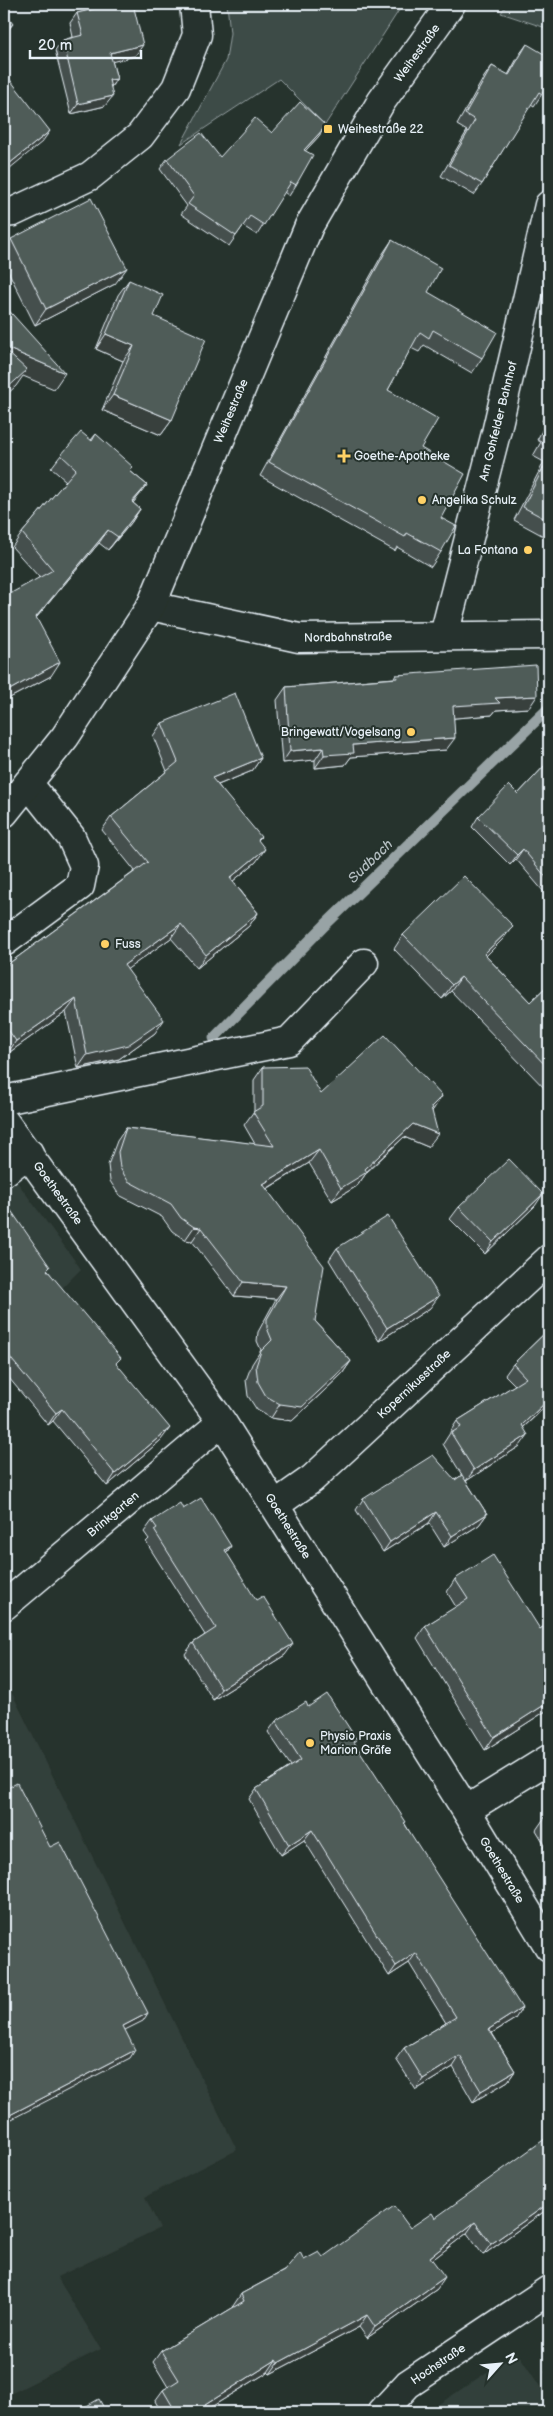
<svg xmlns="http://www.w3.org/2000/svg" width="553" height="2416" font-family="'Balsamiq Sans',sans-serif">
  <style>
    .built { fill: #333f3a }
    .green { fill: #3e4b47; stroke: #939ea0 }
    .lines { fill: none; stroke-linecap: round; stroke-linejoin: round }
    .stream { stroke: #98a3a5; stroke-width: 11 }
    .minor-casing { stroke: #e8f1f8; stroke-width: 31 }
    .major-casing { stroke: #e8f1f8; stroke-width: 31 }
    .minor { stroke: #26332d; stroke-width: 28 }
    .major { stroke: #26332d; stroke-width: 28 }
    .wall { fill: #454f4d; stroke: #e8f1f8 }
    .shaded-wall { fill: #38403e; stroke: #e8f1f8 }
    .building { fill: #505c59; stroke: #e8f1f8 }
    .poi-dot { fill: #ffd166; stroke: #26332d; stroke-width: 2 }
    .labels { text-anchor: middle; stroke-width: 4; stroke-linejoin: round; paint-order: stroke }
    .street-label { font-size: 12px; fill: #e8f1f8; stroke: #26332d }
    .poi-label { font-size: 12px; fill: #e8f1f8; stroke: #26332d; text-anchor: start }
    .water-label { font-size: 14px; font-style: italic; fill: #b3bdc0; stroke: #26332d }
  </style>
  <rect width="100%" height="100%" fill="#26332d"/>
  <filter id="ink" filterUnits="userSpaceOnUse"><feTurbulence type="fractalNoise" baseFrequency=".02" numOctaves="2"/><feDisplacementMap in="SourceGraphic" scale="10" xChannelSelector="R" yChannelSelector="G"/><feConvolveMatrix kernelMatrix="1 2 1 2 8 2 1 2 1" color-interpolation-filters="sRGB"/></filter>
  <g filter="url(#ink)">
    <path class="built" d="M 4,1164 L 81,1269 L 4,1347 Z
      M 4,1677 L 237,2150 L 145,2197 L 160,2228 L 57,2277 L 101,2349 L 4,2397 Z
      M 517,2352 L 549,2400 L 549,2412 L 427,2412 Z"/>
    <path class="green" d="M 227,4 L 403,4 L 325,125 L 279,79 L 181,144 L 226,60 L 230,33 Z
      M 507,4 L 549,4 L 549,29 L 501,13 Z"/>
    <g class="lines">
      <path class="stream" d="M 214,1038 L 325,925 L 549,708"/>
      <g class="minor-casing">
        <path id="minor" d="M 4,213 L 13,212 L 90,176 L 140,136 L 176,88 L 197,35 L 194,4
          M 151,606 L 299,638 L 549,635
          M 444,635 L 496,433 L 549,205
          M 4,942 L 80,886 L 84,866 L 71,837 L 28,783
          M 4,1100 L 289,1041 L 364,963
          M 4,1121 L 222,1422 L 466,1810 L 549,1947
          M 4,1172 L 29,1153
          M 275,1505 L 312,1479 L 549,1259
          M 4,1606 L 222,1422
          M 466,1810 L 549,1759
          M 382,2412 L 408,2384 L 549,2290"/>
      </g>
      <g class="major-casing">
        <path id="major" d="M 4,813 L 65,737 L 151,606 L 309,226 L 381,102 L 451,4"/>
      </g>
      <use href="#minor" class="minor"/>
      <use href="#major" class="major"/>
    </g>
    <path class="wall" d="M 83,4 L 143,4 L 141,7 L 134,8 L 135,56 L 112,61 L 117,79 L 111,87 L 105,106 L 71,114 L 55,50 L 63,40 L 73,37 L 70,23 L 77,13 L 85,11 Z
      M 527,44 L 542,94 L 534,106 L 531,104 L 482,184 L 474,195 L 441,176 L 467,131 L 457,125 L 484,77 L 492,66 L 508,75 L 519,55 Z
      M 272,133 L 319,136 L 305,151 L 296,185 L 289,196 L 284,192 L 257,235 L 243,226 L 229,246 L 181,214 L 187,206 L 160,169 L 167,159 L 220,157 Z
      M 11,239 L 115,284 L 35,325 L 4,263 L 4,249 Z
      M 392,240 L 428,292 L 482,358 L 472,373 L 424,345 L 419,352 L 411,348 L 388,390 L 421,448 L 441,518 L 441,552 L 431,567 L 397,547 L 395,551 L 260,476 L 382,255 Z
      M 129,280 L 154,316 L 172,420 L 161,435 L 102,410 L 123,361 L 96,349 L 118,295 Z
      M 549,407 L 549,539 L 514,520 L 544,462 L 533,456 L 541,442 L 537,440 L 546,423 L 542,421 Z
      M 96,434 L 130,471 L 147,485 L 133,503 L 140,509 L 131,523 L 108,550 L 99,543 L 36,618 L 51,676 L 4,701 L 39,577 L 12,547 L 22,533 L 66,481 L 51,468 L 61,455 L 91,440 Z
      M 396,675 L 529,708 L 496,710 L 492,715 L 454,718 L 446,750 L 351,757 L 345,765 L 315,768 L 315,760 L 282,763 L 277,700 L 286,687 L 394,678 Z
      M 162,723 L 261,758 L 252,771 L 218,785 L 258,840 L 256,862 L 233,881 L 258,913 L 249,926 L 197,968 L 171,938 L 127,969 L 155,1033 L 119,1059 L 78,1068 L 66,1012 L 7,1054 L 4,1050 L 4,967 L 135,871 L 102,830 L 111,817 L 167,771 L 153,736 Z
      M 549,761 L 549,898 L 516,859 L 510,865 L 472,827 L 478,817 L 518,794 Z
      M 403,935 L 503,939 L 486,956 L 530,1002 L 549,984 L 549,1093 L 451,991 L 442,999 L 394,949 Z
      M 263,1067 L 321,1094 L 442,1096 L 432,1111 L 428,1147 L 404,1137 L 367,1172 L 357,1186 L 332,1201 L 309,1163 L 267,1189 L 315,1321 L 351,1361 L 342,1374 L 292,1421 L 271,1418 L 257,1410 L 248,1396 L 246,1380 L 252,1364 L 261,1350 L 257,1341 L 258,1332 L 276,1299 L 234,1296 L 192,1241 L 185,1240 L 172,1231 L 162,1217 L 119,1195 L 110,1181 L 108,1165 L 117,1141 L 126,1128 L 255,1144 L 244,1125 L 254,1111 L 254,1080 Z
      M 535,1206 L 485,1254 L 450,1219 L 459,1207 Z
      M 4,1214 L 48,1271 L 117,1365 L 161,1440 L 107,1486 L 53,1421 L 48,1425 L 4,1372 Z
      M 337,1248 L 430,1308 L 379,1341 L 329,1260 Z
      M 549,1329 L 549,1403 L 523,1428 L 520,1446 L 466,1481 L 487,1514 L 479,1525 L 444,1547 L 429,1523 L 383,1552 L 356,1510 L 363,1499 L 455,1480 L 462,1475 L 443,1444 L 450,1433 L 450,1432 L 457,1421 L 515,1385 L 505,1375 L 513,1364 Z
      M 183,1509 L 231,1546 L 226,1553 L 285,1655 L 213,1700 L 185,1654 L 193,1643 L 205,1635 L 146,1542 L 149,1539 L 144,1532 L 152,1521 Z
      M 455,1579 L 540,1629 L 549,1623 L 549,1709 L 485,1750 L 417,1638 L 425,1626 L 456,1607 L 447,1592 Z
      M 308,1707 L 354,1743 L 405,1824 L 515,2019 L 492,2033 L 515,2071 L 508,2081 L 473,2102 L 453,2067 L 416,2090 L 396,2059 L 404,2048 L 446,2023 L 409,1963 L 389,1976 L 304,1840 L 281,1855 L 249,1799 L 256,1789 L 291,1766 L 268,1732 L 276,1721 Z
      M 549,1815 L 549,1857 L 543,1847 L 545,1845 L 536,1830 L 545,1817 Z
      M 549,2208 L 483,2255 L 467,2233 L 432,2260 L 437,2289 L 367,2338 L 359,2327 L 270,2374 L 268,2372 L 208,2409 L 209,2412 L 161,2412 L 155,2401 L 163,2390 L 168,2387 L 153,2362 L 161,2351 L 234,2307 L 233,2306 L 241,2294 L 304,2260 L 323,2257 L 410,2228 L 435,2218 Z
      M 549,2367 L 549,2378 L 546,2372 Z"/>
    <path class="shaded-wall" d="M 129,4 L 143,4 L 141,7 L 124,11 Z
      M 13,24 L 5,34 L 4,35 L 4,31 Z
      M 143,45 L 135,56 L 103,64 L 110,53 Z
      M 117,79 L 109,89 L 109,80 Z
      M 113,96 L 105,106 L 71,114 L 78,104 Z
      M 326,126 L 319,136 L 297,160 L 304,150 Z
      M 50,131 L 42,142 L 4,173 L 4,168 Z
      M 127,268 L 115,284 L 35,325 L 46,309 Z
      M 106,334 L 134,346 L 123,361 L 96,349 Z
      M 4,347 L 65,373 L 54,389 L 23,376 L 16,386 L 4,397 Z
      M 113,395 L 172,420 L 161,435 L 102,410 Z
      M 147,485 L 137,498 L 123,515 L 132,502 Z
      M 140,509 L 131,523 L 108,550 L 118,537 Z
      M 108,530 L 99,543 L 26,630 L 36,617 Z
      M 60,662 L 51,676 L 4,701 L 4,693 Z
      M 537,696 L 529,708 L 496,710 L 492,715 L 444,719 L 453,706 L 495,698 Z
      M 455,738 L 446,750 L 351,757 L 345,765 L 315,768 L 324,755 L 353,745 Z
      M 323,748 L 315,760 L 282,763 L 290,751 Z
      M 261,758 L 252,771 L 203,791 L 212,778 Z
      M 265,849 L 256,862 L 221,891 L 230,878 Z
      M 523,849 L 516,859 L 510,865 L 517,855 Z
      M 258,913 L 249,926 L 197,968 L 206,955 Z
      M 181,924 L 171,938 L 115,978 L 124,965 Z
      M 513,926 L 503,939 L 474,968 L 484,954 Z
      M 461,977 L 451,991 L 442,999 L 452,985 Z
      M 76,999 L 66,1012 L 7,1054 L 16,1041 Z
      M 164,1020 L 155,1033 L 119,1059 L 78,1068 L 87,1055 Z
      M 442,1096 L 433,1110 L 421,1121 L 431,1107 Z
      M 413,1124 L 438,1134 L 428,1147 L 404,1137 L 365,1173 L 367,1172 L 357,1186 L 332,1201 L 341,1188 L 365,1169 Z
      M 319,1150 L 309,1163 L 253,1197 L 263,1184 Z
      M 543,1194 L 535,1206 L 485,1254 L 493,1242 Z
      M 194,1227 L 201,1228 L 192,1241 L 185,1240 Z
      M 243,1282 L 286,1286 L 276,1299 L 234,1296 Z
      M 439,1296 L 430,1308 L 379,1341 L 387,1328 Z
      M 351,1361 L 342,1374 L 292,1421 L 271,1418 L 280,1404 Z
      M 549,1399 L 549,1403 L 514,1436 L 522,1425 Z
      M 62,1409 L 53,1421 L 48,1425 L 56,1413 Z
      M 170,1428 L 161,1440 L 107,1486 L 115,1474 Z
      M 528,1435 L 520,1446 L 466,1481 L 474,1470 Z
      M 436,1512 L 429,1523 L 383,1552 L 390,1542 Z
      M 487,1514 L 479,1525 L 444,1547 L 452,1536 Z
      M 231,1546 L 223,1557 L 225,1550 Z
      M 293,1644 L 285,1655 L 213,1700 L 221,1689 Z
      M 549,1702 L 549,1709 L 485,1750 L 494,1737 Z
      M 312,1830 L 304,1840 L 281,1855 L 289,1845 Z
      M 416,1953 L 409,1963 L 389,1976 L 396,1966 Z
      M 522,2008 L 515,2019 L 482,2039 L 489,2029 Z
      M 148,2013 L 143,2021 L 117,2034 L 123,2026 Z
      M 135,2050 L 130,2058 L 4,2123 L 4,2118 Z
      M 460,2056 L 453,2067 L 416,2090 L 423,2079 Z
      M 515,2071 L 508,2081 L 473,2102 L 481,2091 Z
      M 549,2203 L 549,2208 L 483,2255 L 491,2244 Z
      M 475,2222 L 467,2233 L 422,2268 L 430,2257 Z
      M 445,2277 L 437,2289 L 367,2338 L 375,2327 Z
      M 367,2315 L 359,2327 L 270,2374 L 278,2363 Z
      M 276,2360 L 268,2372 L 203,2412 L 205,2405 Z"/>
    <path class="building" d="M 93,4 L 133,4 L 143,45 L 110,53 L 117,79 L 109,80 L 113,96 L 78,104 L 63,40 L 83,35 L 77,13 L 94,9 Z
      M 4,12 L 13,24 L 4,31 Z
      M 527,44 L 549,57 L 549,82 L 542,94 L 539,92 L 482,184 L 449,165 L 475,120 L 465,114 L 492,66 L 509,75 Z
      M 4,72 L 50,131 L 4,168 Z
      M 300,102 L 326,126 L 304,150 L 313,155 L 296,185 L 291,182 L 264,225 L 250,216 L 236,236 L 188,204 L 194,196 L 167,159 L 201,133 L 220,157 L 255,118 L 272,133 Z
      M 91,198 L 127,268 L 46,309 L 11,239 Z
      M 392,240 L 441,268 L 428,292 L 497,332 L 482,358 L 433,330 L 429,338 L 420,332 L 388,390 L 438,419 L 421,448 L 465,474 L 441,518 L 456,526 L 441,552 L 407,533 L 405,537 L 269,462 Z
      M 129,280 L 163,295 L 154,316 L 206,339 L 172,420 L 113,395 L 134,346 L 106,334 Z
      M 4,305 L 65,373 L 4,347 Z
      M 4,349 L 27,370 L 4,391 Z
      M 549,421 L 549,429 L 546,427 Z
      M 549,430 L 549,448 L 542,444 Z
      M 81,432 L 92,441 L 96,434 L 133,467 L 130,471 L 147,485 L 132,502 L 140,509 L 118,537 L 108,530 L 36,617 L 60,662 L 4,693 L 4,597 L 53,570 L 22,533 L 76,469 L 61,455 Z
      M 549,457 L 549,521 L 523,507 Z
      M 536,665 L 537,696 L 495,698 L 500,703 L 453,706 L 455,738 L 353,745 L 354,753 L 324,755 L 323,748 L 290,751 L 286,687 L 397,678 L 396,675 Z
      M 235,693 L 261,758 L 212,778 L 261,837 L 258,840 L 265,849 L 230,878 L 258,913 L 206,955 L 181,924 L 124,965 L 164,1020 L 128,1045 L 87,1055 L 76,999 L 16,1041 L 4,1024 L 4,967 L 148,862 L 111,817 L 178,762 L 162,723 Z
      M 549,761 L 549,881 L 523,849 L 517,855 L 478,817 L 509,785 L 518,794 Z
      M 464,876 L 513,926 L 484,954 L 530,1002 L 549,984 L 549,1069 L 461,977 L 452,985 L 403,935 Z
      M 385,1035 L 442,1096 L 431,1107 L 438,1134 L 413,1124 L 365,1169 L 367,1172 L 341,1188 L 319,1150 L 263,1184 L 324,1266 L 315,1321 L 351,1361 L 302,1407 L 280,1404 L 266,1396 L 258,1382 L 256,1366 L 261,1351 L 272,1340 L 267,1328 L 267,1319 L 286,1286 L 243,1282 L 201,1228 L 194,1227 L 181,1218 L 171,1204 L 128,1181 L 120,1168 L 118,1152 L 126,1128 L 274,1146 L 253,1112 L 263,1106 L 263,1067 L 305,1066 L 321,1094 Z
      M 509,1159 L 543,1194 L 493,1242 L 459,1207 Z
      M 10,1209 L 50,1267 L 47,1270 L 121,1358 L 116,1363 L 170,1428 L 115,1474 L 62,1409 L 56,1413 L 12,1360 L 4,1348 L 4,1214 Z
      M 388,1216 L 439,1296 L 387,1328 L 337,1248 Z
      M 549,1329 L 549,1399 L 522,1425 L 528,1435 L 474,1470 L 451,1433 L 461,1427 L 457,1421 L 526,1378 L 513,1364 Z
      M 433,1455 L 455,1480 L 462,1475 L 487,1514 L 452,1536 L 436,1512 L 390,1542 L 363,1499 Z
      M 201,1498 L 231,1546 L 225,1550 L 256,1600 L 263,1596 L 293,1644 L 221,1689 L 193,1643 L 216,1628 L 154,1530 L 157,1528 L 152,1521 L 180,1503 L 183,1509 Z
      M 493,1555 L 540,1629 L 549,1623 L 549,1702 L 494,1737 L 425,1626 L 468,1599 L 455,1579 Z
      M 327,1694 L 357,1740 L 354,1742 L 406,1822 L 404,1823 L 522,2008 L 489,2029 L 515,2071 L 481,2091 L 460,2056 L 423,2079 L 404,2048 L 456,2017 L 416,1953 L 396,1966 L 312,1830 L 289,1845 L 256,1789 L 301,1760 L 276,1721 L 306,1702 L 308,1707 Z
      M 17,1783 L 50,1847 L 60,1842 L 148,2013 L 123,2026 L 135,2050 L 4,2118 L 4,1790 Z
      M 549,1815 L 549,1824 L 545,1817 Z
      M 549,2136 L 549,2203 L 491,2244 L 475,2222 L 430,2257 L 445,2277 L 375,2327 L 367,2315 L 278,2363 L 276,2360 L 205,2405 L 209,2412 L 176,2412 L 163,2390 L 179,2380 L 161,2351 L 244,2301 L 241,2294 L 284,2271 L 300,2252 L 304,2260 L 319,2252 L 323,2257 L 394,2206 L 410,2228 L 432,2213 L 435,2218 Z
      M 99,2399 L 106,2412 L 76,2412 Z
      M 542,2407 L 548,2412 L 535,2412 Z"/>
  </g>
  <g class="poi-dot">
    <rect x="323" y="124" width="10" height="10" rx="2.5"/>
    <path d="M341.5 448.5h5v5h5v5h-5v5h-5v-5h-5v-5h5z"/>
    <circle cx="422" cy="500" r="5"/>
    <circle cx="528" cy="550" r="5"/>
    <circle cx="411" cy="732" r="5"/>
    <circle cx="105" cy="944" r="5"/>
    <circle cx="310" cy="1743" r="5"/>
  </g>
  <g class="labels">
    <g class="street-label">
      <text transform="translate(417 53) rotate(-54)" y="4">Weihestraße</text>
      <text transform="translate(231 411) rotate(-67)" y="4">Weihestraße</text>
      <text transform="translate(498 421) rotate(-76)" y="4">Am Gohfelder Bahnhof</text>
      <text transform="translate(348 637) rotate(-1)" y="4">Nordbahnstraße</text>
      <text transform="translate(58 1193) rotate(54)" y="4">Goethestraße</text>
      <text transform="translate(414 1384) rotate(-43)" y="4">Kopernikusstraße</text>
      <text transform="translate(113 1514) rotate(-40)" y="4">Brinkgarten</text>
      <text transform="translate(288 1526) rotate(58)" y="4">Goethestraße</text>
      <text transform="translate(502 1870) rotate(59)" y="4">Goethestraße</text>
      <text transform="translate(438 2364) rotate(-34)" y="4">Hochstraße</text>
    </g>
    <g class="poi-label">
      <text x="338" y="133">Weihestraße 22</text>
      <text x="354" y="460">Goethe-Apotheke</text>
      <text x="432" y="504">Angelika Schulz</text>
      <text x="518" y="554" text-anchor="end">La Fontana</text>
      <text x="401" y="736" text-anchor="end">Bringewatt/Vogelsang</text>
      <text x="115" y="948">Fuss</text>
      <text x="320" y="1740">Physio Praxis<tspan x="320" dy="14">Marion Gräfe</tspan></text>
    </g>
    <g class="water-label">
      <text transform="translate(370 861) rotate(-44)" y="5">Sudbach</text>
    </g>
  </g>
  <rect width="553" height="2416" fill="none" stroke="#26332d" stroke-width="20"/>
  <rect x="10" y="10" width="533" height="2396" fill="none" stroke="#e8f1f8" stroke-width="2" filter="url(#ink)"/>
  <g transform="translate(500 2364) rotate(63)" stroke="#26332d" stroke-width="4" paint-order="stroke">
  <path d="M0-4L9 19L0 12L-9 19Z" fill="#e8f1f8"/>
  <text y="-8" font-size="14" font-weight="bold" text-anchor="middle" fill="#e8f1f8">N</text>
  </g>
  <path d="M30 50v8h111v-8" fill="none" stroke="#e8f1f8" stroke-width="2.5"/>
  <text x="38" y="50" font-size="15" fill="#e8f1f8" stroke="#26332d" stroke-width="4" paint-order="stroke">20 m</text>
</svg>
